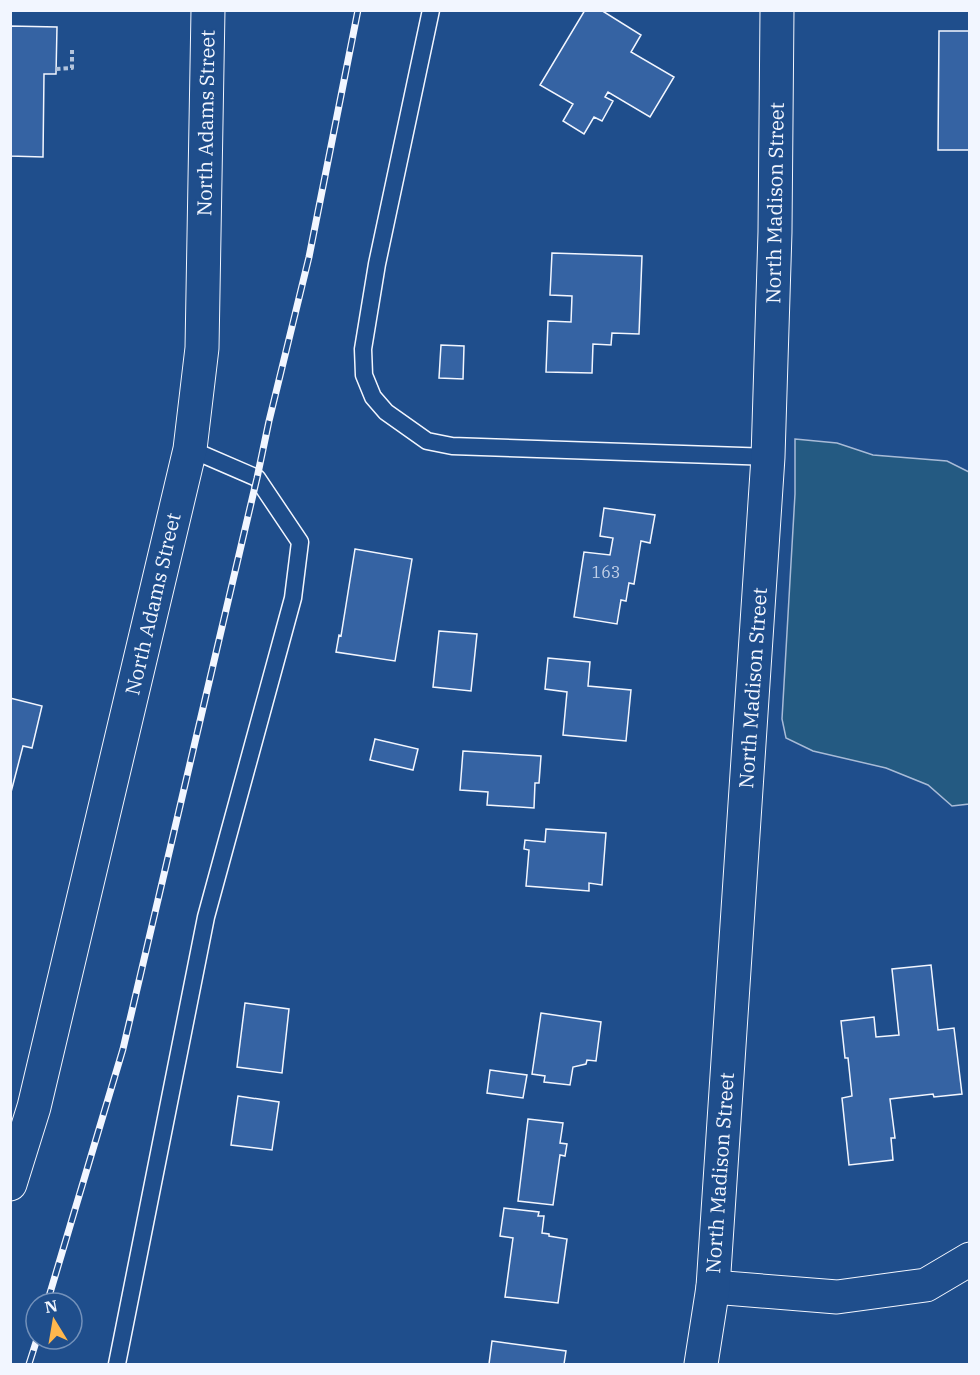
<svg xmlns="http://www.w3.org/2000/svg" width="980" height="1375" font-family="'IBM Plex Serif',serif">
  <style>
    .green { fill: #245a82; stroke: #a8bbd7; stroke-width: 1.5 }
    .building { fill: #3563a3; stroke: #f2f6ff; stroke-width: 1.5 }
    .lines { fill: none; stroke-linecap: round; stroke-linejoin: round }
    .service-casing { stroke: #f2f6ff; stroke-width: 19 }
    .minor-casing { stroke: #f2f6ff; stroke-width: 35 }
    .tertiary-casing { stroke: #f2f6ff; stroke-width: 35 }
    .path { stroke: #b3c4dc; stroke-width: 4; stroke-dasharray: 4.5 3; stroke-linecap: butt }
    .service { stroke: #1f4e8c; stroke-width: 16 }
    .minor { stroke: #1f4e8c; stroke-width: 33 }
    .tertiary { stroke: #1f4e8c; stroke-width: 33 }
    .rail-casing { stroke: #f2f6ff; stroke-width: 7 }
    .rail { stroke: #1f4e8c; stroke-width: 4.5; stroke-dasharray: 14; stroke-linecap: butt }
    .labels { text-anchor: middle; stroke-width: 4.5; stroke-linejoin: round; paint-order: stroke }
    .number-label { font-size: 16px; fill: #c3d1e8 }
    .street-label { font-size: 20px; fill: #f2f6ff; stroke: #1f4e8c }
  </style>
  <rect width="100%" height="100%" fill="#1f4e8c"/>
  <path class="green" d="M 795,439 L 837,443 L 873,455 L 947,461 L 969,472 L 969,804 L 952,806 L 928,785 L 886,768 L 813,751 L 786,738 L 782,719 L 795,494 Z"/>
  <path class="building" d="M 585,10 L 601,10 L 641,35 L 631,52 L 674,77 L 650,117 L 608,92 L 605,97 L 613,101 L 602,121 L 594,117 L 584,134 L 563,121 L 573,104 L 540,85 Z
    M 10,26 L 57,27 L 56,74 L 44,74 L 43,157 L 10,156 Z
    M 939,31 L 970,31 L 970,150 L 938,150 Z
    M 552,253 L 642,256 L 639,334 L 612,333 L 611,345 L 593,344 L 592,373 L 546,372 L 548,321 L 571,322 L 572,296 L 550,295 Z
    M 441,345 L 464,346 L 463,379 L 439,378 Z
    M 604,508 L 655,515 L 650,543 L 641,541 L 634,584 L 629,583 L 626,601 L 621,600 L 617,624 L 574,617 L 584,552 L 610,555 L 613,538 L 600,536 Z
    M 355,549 L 412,559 L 395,661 L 336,652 L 339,635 L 341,636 Z
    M 439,631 L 477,634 L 471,691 L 433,687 Z
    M 548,658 L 590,662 L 588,686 L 631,690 L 626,741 L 563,735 L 567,692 L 545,689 Z
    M 10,698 L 42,706 L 32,748 L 23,746 L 10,796 Z
    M 375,739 L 418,749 L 413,770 L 370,760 Z
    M 463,751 L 541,756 L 539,783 L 535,783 L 534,808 L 487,805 L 488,792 L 460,790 Z
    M 546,829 L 606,833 L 602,885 L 589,883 L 589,891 L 526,886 L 529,850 L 524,849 L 525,840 L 545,842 Z
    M 931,965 L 938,1030 L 954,1028 L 962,1094 L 934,1097 L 933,1094 L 890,1099 L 895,1138 L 891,1138 L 893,1160 L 849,1165 L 842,1098 L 852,1096 L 848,1058 L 845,1058 L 841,1021 L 874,1017 L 876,1037 L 899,1035 L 892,969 Z
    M 245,1003 L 289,1009 L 282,1073 L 237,1067 Z
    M 541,1013 L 601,1022 L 596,1061 L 587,1060 L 586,1064 L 573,1067 L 570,1085 L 544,1082 L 545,1076 L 532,1074 Z
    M 490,1070 L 527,1075 L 523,1098 L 487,1093 Z
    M 238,1096 L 279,1102 L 272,1150 L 231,1145 Z
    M 528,1119 L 563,1123 L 560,1143 L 567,1144 L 565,1156 L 560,1155 L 553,1205 L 518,1201 Z
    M 504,1208 L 539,1212 L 538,1216 L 544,1216 L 542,1233 L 549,1234 L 549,1236 L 567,1239 L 558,1303 L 505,1297 L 513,1238 L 500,1236 Z
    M 492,1341 L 566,1351 L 564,1364 L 489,1364 Z"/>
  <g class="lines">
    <g class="service-casing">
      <path id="service" d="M 431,10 L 377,264 L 363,349 L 364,375 L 373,397 L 386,412 L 427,441 L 452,446 L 768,457
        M 117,1364 L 206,917 L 293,598 L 300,542 L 257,478 L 190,449"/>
    </g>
    <g class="minor-casing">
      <path id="minor" d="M 10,1184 L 34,1107 L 190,449 L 202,348 L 208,10
        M 713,1287 L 837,1297 L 926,1285 L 970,1259"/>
    </g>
    <g class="tertiary-casing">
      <path id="tertiary" d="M 701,1364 L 713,1287 L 768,457 L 775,232 L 777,10"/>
    </g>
    <path class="path" d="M 56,69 L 72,68 L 72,50"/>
    <use href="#service" class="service"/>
    <use href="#minor" class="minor"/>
    <use href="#tertiary" class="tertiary"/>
    <g class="rail-casing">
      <path id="rail" d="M 47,1303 L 123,1049 L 257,478 L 269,421 L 309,257 L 358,10
        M 29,1364 L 37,1339"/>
    </g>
    <use href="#rail" class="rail"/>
  </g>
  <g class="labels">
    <g class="number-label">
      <text x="606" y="578">163</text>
    </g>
    <g class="street-label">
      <text transform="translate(206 123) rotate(-89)" y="7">North Adams Street</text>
      <text transform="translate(775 203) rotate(-89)" y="7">North Madison Street</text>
      <text transform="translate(153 604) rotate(-77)" y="7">North Adams Street</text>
      <text transform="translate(753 688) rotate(-86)" y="7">North Madison Street</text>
      <text transform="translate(720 1173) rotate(-86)" y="7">North Madison Street</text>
    </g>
  </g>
  <rect width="980" height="1375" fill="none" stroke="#f2f6ff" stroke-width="24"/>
  <g transform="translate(54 1321) rotate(349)"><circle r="28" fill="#1f4e8c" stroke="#7391ba" stroke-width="1.5"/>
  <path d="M0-4.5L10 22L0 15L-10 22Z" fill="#ffb74d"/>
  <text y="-9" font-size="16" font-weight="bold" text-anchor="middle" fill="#f2f6ff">N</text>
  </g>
</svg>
